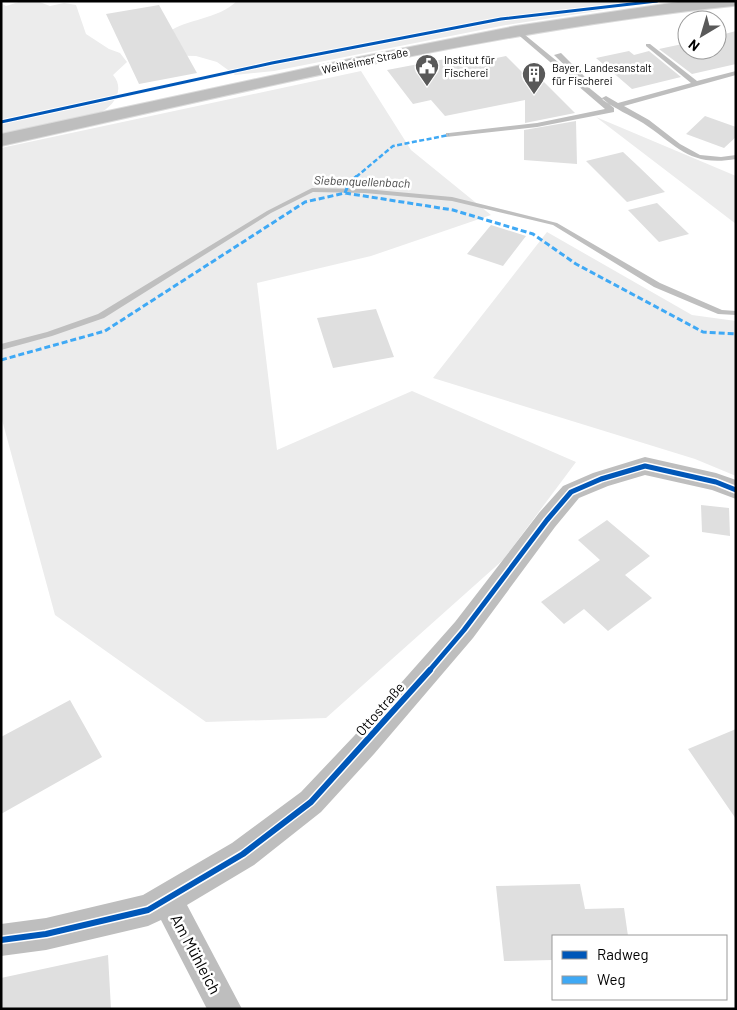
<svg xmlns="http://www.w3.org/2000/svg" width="737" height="1010" font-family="Barlow,sans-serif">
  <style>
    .green { fill: #ececec }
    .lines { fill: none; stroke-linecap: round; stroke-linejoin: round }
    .stream { fill: #bfbfbf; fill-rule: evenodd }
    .building { fill: #dfdfdf }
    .primary-casing { stroke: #dbdbdb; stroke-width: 2 }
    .lane { fill: #bebebe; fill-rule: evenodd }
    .street { fill: #bebebe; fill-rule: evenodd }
    .primary { fill: #bebebe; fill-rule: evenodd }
    .quiet-far1 { stroke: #3fa9f5; stroke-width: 2.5; stroke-dasharray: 5 2.5; stroke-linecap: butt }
    .quiet { stroke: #3fa9f5; stroke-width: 3; stroke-dasharray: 6 3; stroke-linecap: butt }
    .cycleway-far2-casing { stroke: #fff; stroke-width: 5 }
    .cycleway-far1-casing { stroke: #fff; stroke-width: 8 }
    .cycleway-casing { stroke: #fff; stroke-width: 9 }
    .cycleway-far2 { stroke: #0057b8; stroke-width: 3 }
    .cycleway-far1 { stroke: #0057b8; stroke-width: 5 }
    .cycleway { stroke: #0057b8; stroke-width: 6 }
    .labels { text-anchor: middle; stroke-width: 5; stroke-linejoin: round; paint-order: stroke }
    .far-poi-label { font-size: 11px; fill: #000; stroke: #fff; text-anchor: start }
    .far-street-label { font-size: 11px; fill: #000; stroke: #fff }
    .far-water-label { font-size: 12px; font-style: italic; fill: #444; stroke: #fff }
    .street-label { font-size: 14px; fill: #000; stroke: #fff }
    .near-street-label { font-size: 16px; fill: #000; stroke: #fff }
  </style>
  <rect width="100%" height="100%" fill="#fff"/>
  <path class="green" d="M 22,1 L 37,1 L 50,6 L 64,3 L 76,5 L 86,34 L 109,49 L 120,53 L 127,62 L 113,75 C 126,90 113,108 97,114 C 69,124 31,129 1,136 L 1,3 L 6,6 Z
    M 237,1 L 662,1 L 506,25 L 274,71 L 235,75 L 217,62 L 196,56 L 151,55 C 155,49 160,38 167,33 C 188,18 217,20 237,1 Z
    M 361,71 L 411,150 L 491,215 L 371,256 L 257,283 L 277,450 L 412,391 L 576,462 L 503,560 L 326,718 L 206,722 L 55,615 L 1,416 L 1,148 Z
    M 596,117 L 736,176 L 736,224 Z
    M 547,232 L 692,315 L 736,321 L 736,476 L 695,459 L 433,378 Z"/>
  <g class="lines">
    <path class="stream" d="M 312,188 L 365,189 L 452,197 L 557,223 L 660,283 L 722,310 L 736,311 L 736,315 L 718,314 L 654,287 L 553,225 L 452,201 L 365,193 L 313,192 L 271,213 L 104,318 L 52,336 L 1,350 L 1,344 L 47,332 L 98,314 L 267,211 Z"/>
  </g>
  <path class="building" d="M 159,5 L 197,73 L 139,84 L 106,14 Z
    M 736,31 L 736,64 L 692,74 L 659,49 L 687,43 L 687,50 L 717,50 L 717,36 Z
    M 629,51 L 634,55 L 649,51 L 681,77 L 632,89 L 596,58 Z
    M 466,55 L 473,63 L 506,56 L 531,81 L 541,79 L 575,113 L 525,123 L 525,100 L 445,116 L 431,100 L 413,104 L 387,70 Z
    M 705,116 L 736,127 L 736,137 L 724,148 L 686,134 Z
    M 576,121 L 577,164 L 524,160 L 524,130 Z
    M 623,152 L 638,166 L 665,192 L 627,202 L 586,161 Z
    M 657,203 L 689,234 L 659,242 L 628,210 Z
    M 491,225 L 526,236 L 503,266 L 467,254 Z
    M 376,309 L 394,357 L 333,368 L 317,318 Z
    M 701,505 L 729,508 L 730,536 L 702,532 Z
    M 607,520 L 650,556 L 625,575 L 652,598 L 608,631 L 584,609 L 564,624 L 541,602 L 600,560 L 578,540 Z
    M 70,700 L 102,757 L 1,814 L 1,737 Z
    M 736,729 L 736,819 L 688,749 Z
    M 580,884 L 585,909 L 624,908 L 628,936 L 553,936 L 553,960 L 504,961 L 496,886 Z
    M 108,955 L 111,1009 L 1,1009 L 1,978 Z"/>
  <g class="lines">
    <g class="primary-casing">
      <path id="primary" d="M 736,1 L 736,5 L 733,6 C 486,32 243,92 1,146 L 1,134 L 354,58 L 516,26 L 678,2 Z"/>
    </g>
    <path class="lane" d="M 515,30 L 519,30 L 580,80 L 554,55 L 561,53 L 588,80 L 582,82 L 614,108 L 614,112 L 537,127 L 446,137 L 446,133 L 449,133 L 537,123 L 605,109 L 515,32 Z
      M 646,44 L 650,44 L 697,81 L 736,71 L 736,75 L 624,106 L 649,120 L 680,144 L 700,155 L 721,157 L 736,155 L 736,159 C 689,167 678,146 643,123 C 629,115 616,109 603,100 L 602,98 L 606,96 L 618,103 L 691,83 L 646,46 Z"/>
    <path class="street" d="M 645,457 L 716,473 L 736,480 L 736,499 L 712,490 L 645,475 L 608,486 L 579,498 L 555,527 L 473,638 L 374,754 L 321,812 L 254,865 L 187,905 L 242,1009 L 207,1009 L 161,920 L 148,926 L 46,950 L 1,956 L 1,924 L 46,918 L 143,895 L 232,843 L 301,792 L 354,736 L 455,622 L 539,513 L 563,486 L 593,473 Z"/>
    <use href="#primary" class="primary"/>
    <path class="quiet-far1" d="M 356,177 L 393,146 L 449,135"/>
    <path class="quiet" d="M 345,193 L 349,183 L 357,176
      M 1,360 L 105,331 L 305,202 L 345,193 L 453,210 L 533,234 L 576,264 L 703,332 L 736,334"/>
    <g class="cycleway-far2-casing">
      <path id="cycleway-far2" d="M 1,122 L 272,63 L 501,19 L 657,1"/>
    </g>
    <g class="cycleway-far1-casing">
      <path id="cycleway-far1" d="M 429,671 L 464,630 L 547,520 L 571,492 L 601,479 L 645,466 L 716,482 L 736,490"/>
    </g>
    <g class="cycleway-casing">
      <path id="cycleway" d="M 1,940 L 46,934 L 148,910 L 243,854 L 311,802 L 430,670"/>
    </g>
    <use href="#cycleway-far2" class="cycleway-far2"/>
    <use href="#cycleway-far1" class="cycleway-far1"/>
    <use href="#cycleway" class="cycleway"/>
  </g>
  <defs>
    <g id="civic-pin" transform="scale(1.25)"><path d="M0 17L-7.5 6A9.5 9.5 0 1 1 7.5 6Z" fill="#595959" stroke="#fff"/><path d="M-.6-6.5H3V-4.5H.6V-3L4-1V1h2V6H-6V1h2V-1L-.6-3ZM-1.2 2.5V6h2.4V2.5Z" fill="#fff"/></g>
    <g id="building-pin" transform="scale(1.25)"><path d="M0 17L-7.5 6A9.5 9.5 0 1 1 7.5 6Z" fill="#595959" stroke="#fff"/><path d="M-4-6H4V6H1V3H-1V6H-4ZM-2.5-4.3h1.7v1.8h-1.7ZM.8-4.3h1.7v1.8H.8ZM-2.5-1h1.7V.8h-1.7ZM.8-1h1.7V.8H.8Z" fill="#fff"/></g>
  </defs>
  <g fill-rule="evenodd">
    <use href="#civic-pin" x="427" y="66"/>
    <use href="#building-pin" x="534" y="74"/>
  </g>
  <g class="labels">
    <g class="far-poi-label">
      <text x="444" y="64">Institut für<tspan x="444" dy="13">Fischerei</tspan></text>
      <text x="552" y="72">Bayer. Landesanstalt<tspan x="552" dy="13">für Fischerei</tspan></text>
    </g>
    <g class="far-street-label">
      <text transform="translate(365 61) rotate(-12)" y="4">Weilheimer Straße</text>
    </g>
    <g class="far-water-label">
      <text transform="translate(362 182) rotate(2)" y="4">Siebenquellenbach</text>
    </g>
    <g class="street-label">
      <text transform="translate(380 709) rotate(-49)" y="5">Ottostraße</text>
    </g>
    <g class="near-street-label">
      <text transform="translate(196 954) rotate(62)" y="6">Am Mühleich</text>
    </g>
  </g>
  <rect width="737" height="1010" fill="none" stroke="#000000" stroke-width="5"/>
  <rect x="552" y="935" width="175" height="65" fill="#ffffff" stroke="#999999"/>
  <rect x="562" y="951" width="25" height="8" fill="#0057b8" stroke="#999999"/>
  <text x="597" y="960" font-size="15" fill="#000000">Radweg</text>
  <rect x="562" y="976" width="25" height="8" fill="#3fa9f5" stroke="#999999"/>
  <text x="597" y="985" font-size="15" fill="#000000">Weg</text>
  <g transform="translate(702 35) rotate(218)"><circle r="24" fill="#ffffff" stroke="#999999"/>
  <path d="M0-4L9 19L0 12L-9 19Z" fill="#595959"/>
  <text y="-8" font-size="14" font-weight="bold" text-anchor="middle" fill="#000000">N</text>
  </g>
</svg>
